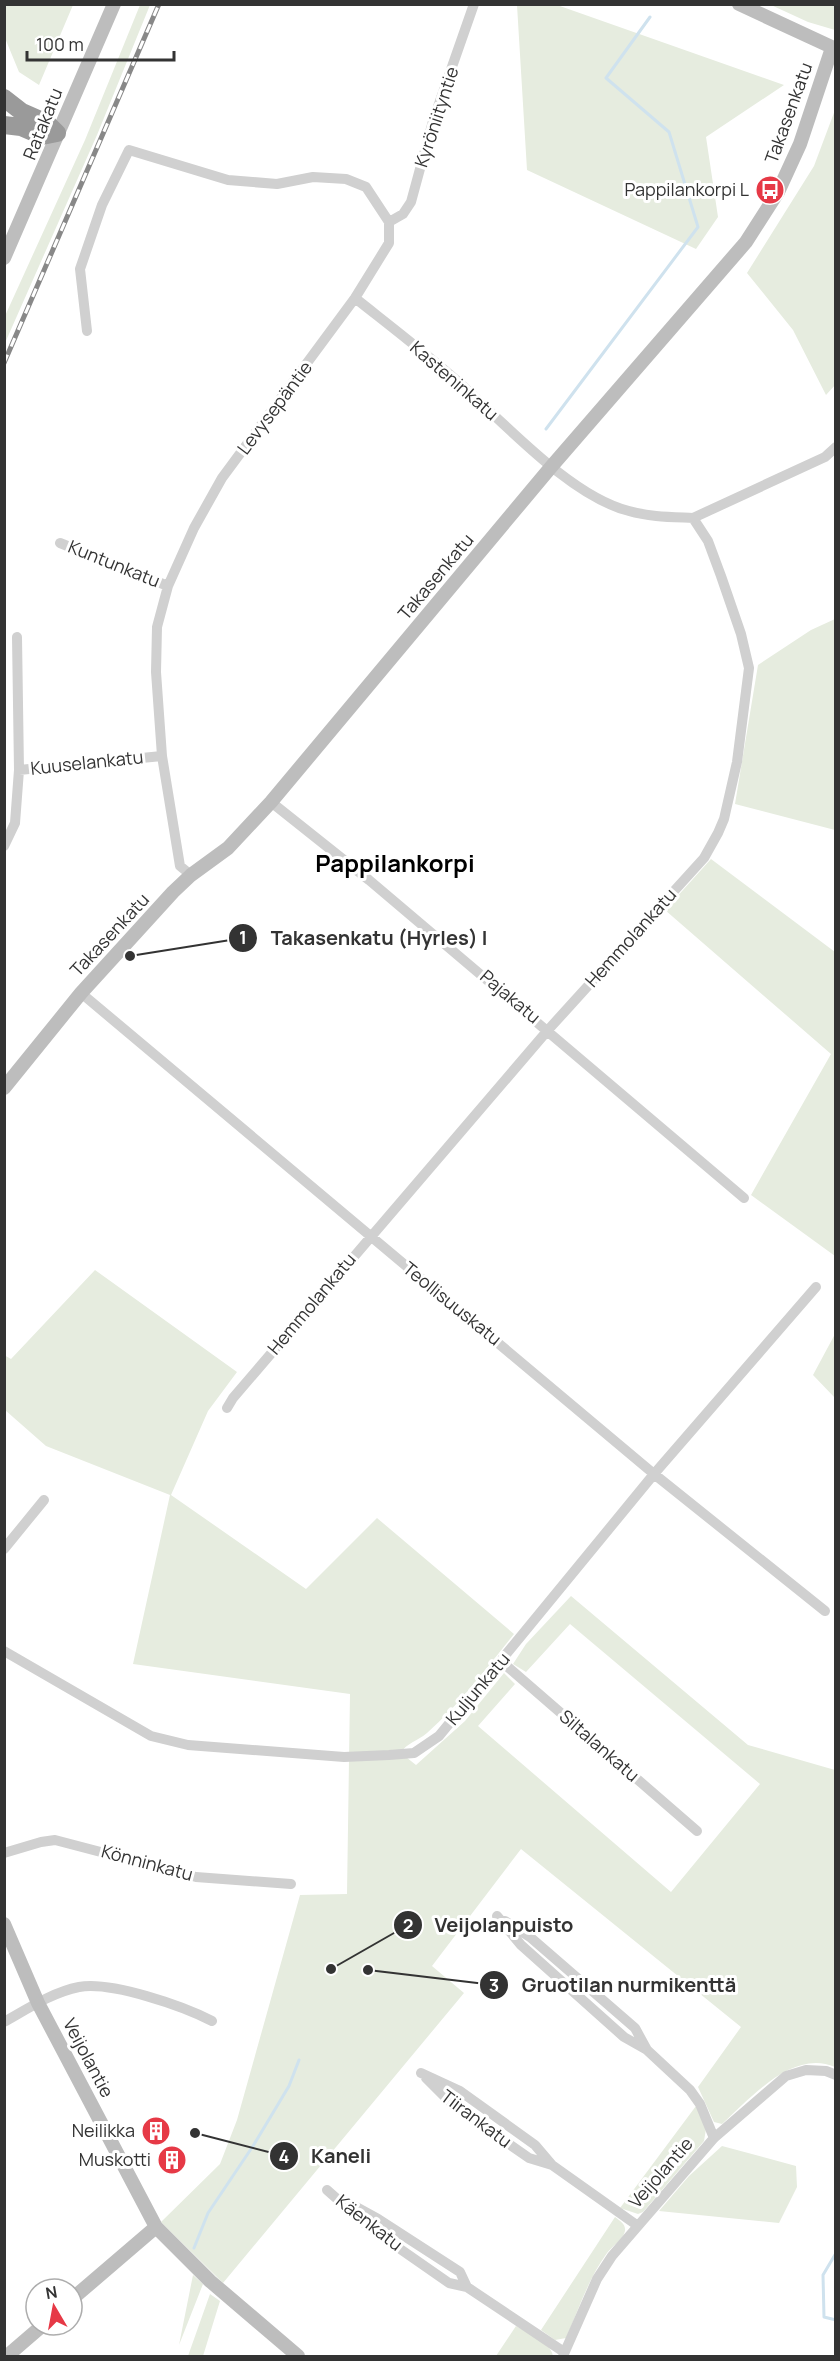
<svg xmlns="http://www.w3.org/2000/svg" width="840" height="2361" font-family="Manrope,sans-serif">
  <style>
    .green { fill: #e6ecdf }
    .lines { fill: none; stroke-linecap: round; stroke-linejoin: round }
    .stream { stroke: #cfe2ee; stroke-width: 3 }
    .street { stroke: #d0d0d0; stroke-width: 10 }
    .secondary { stroke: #bdbdbd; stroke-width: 14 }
    .highway { stroke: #9a9a9a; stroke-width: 18 }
    .rail-casing { stroke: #888; stroke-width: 5 }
    .rail { stroke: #fff; stroke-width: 3; stroke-dasharray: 9; stroke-linecap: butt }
    .labels { text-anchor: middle; stroke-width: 6; stroke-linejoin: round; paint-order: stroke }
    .street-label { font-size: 18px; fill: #333; stroke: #fff }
    .poi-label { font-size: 18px; fill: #333; stroke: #fff; text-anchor: end }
    .district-label { font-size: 24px; font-weight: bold; fill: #000; stroke: #fff }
    .leader { fill: none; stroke: #333; stroke-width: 2 }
    .callout-dot { fill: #333; stroke: #fff; stroke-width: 2 }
    .mark-label { font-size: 18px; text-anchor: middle; font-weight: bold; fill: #fff }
    .callout-label { font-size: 20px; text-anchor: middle; font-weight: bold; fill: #333; stroke: #fff; stroke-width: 6; stroke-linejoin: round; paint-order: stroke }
  </style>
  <rect width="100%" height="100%" fill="#fff"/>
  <path class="green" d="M 5,4 L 73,5 L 39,85 L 19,72 L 5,38 Z
    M 140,5 L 150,5 L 97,135 L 5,343 L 5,316 L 85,140 Z
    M 517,5 L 557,5 L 784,85 L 706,137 L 718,217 L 696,249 L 527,170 Z
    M 771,5 L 835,5 L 835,30 L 808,22 Z
    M 835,110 L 836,384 L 826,395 L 793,330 L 747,273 L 814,166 Z
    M 835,619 L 835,830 L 735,804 L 758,665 L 811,630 Z
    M 711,859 L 835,952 L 835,1256 L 751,1195 L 831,1054 L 665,910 Z
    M 95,1270 L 237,1372 L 208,1411 L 171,1495 L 306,1589 L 377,1518 L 514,1634 C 487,1668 460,1704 427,1733 C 418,1741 406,1743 401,1753 L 416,1765 L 465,1721 L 504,1673 L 515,1684 L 478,1726 L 671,1892 L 760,1784 L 570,1624 L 526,1672 L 513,1664 L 526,1644 L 571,1596 L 748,1745 L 835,1770 L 835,2067 C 792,2049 751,2098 722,2124 L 714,2122 L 698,2087 L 741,2027 L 521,1849 L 432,1966 L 464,1993 L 223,2283 L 161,2222 L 220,2164 L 237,2120 L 300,1895 L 347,1894 L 350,1694 L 133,1664 L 170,1495 L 46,1446 L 5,1410 L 4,1355 L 11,1359 Z
    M 835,1334 L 835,1398 L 813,1375 Z
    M 696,2106 L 706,2129 L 704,2141 L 643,2212 L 638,2214 L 620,2208 Z
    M 722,2146 L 796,2166 L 797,2187 L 779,2223 L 659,2211 L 689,2176 Z
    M 615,2217 C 620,2221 626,2224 625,2231 C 623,2240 612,2246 607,2253 C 588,2279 579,2309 566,2338 L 555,2340 L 541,2330 Z
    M 193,2275 L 203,2284 L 179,2345 Z
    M 210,2294 L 220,2301 L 203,2356 L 188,2356 Z
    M 516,2326 C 528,2333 550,2340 553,2356 L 496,2356 Z"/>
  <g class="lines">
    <path class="stream" d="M 546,429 L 698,227 L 669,132 L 606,78 L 650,17
      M 194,2248 L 208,2213 L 253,2146 L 289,2086 L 299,2060
      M 836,2253 L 823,2275 L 824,2317 L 836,2320"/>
    <path class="street" d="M 389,222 L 403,214 L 411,202 L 433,121 L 474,4
      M 87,331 L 80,269 L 102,205 L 129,150 L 228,180 L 277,184 L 313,177 L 346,179 L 366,187 L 389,222 L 389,243 L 355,298 L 222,478 L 194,528 L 168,586 L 157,627 L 156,672 L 162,756 L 180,866 L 191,875
      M 693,518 L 825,457 L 836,447
      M 60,543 L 168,586
      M 17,637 L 19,770
      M 271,802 L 369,880 L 744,1198
      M 4,846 L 15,823 L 19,770 L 162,756
      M 81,993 L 654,1474 L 825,1611
      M 227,1408 L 233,1398 L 548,1030 L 704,858 L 718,833 L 724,819 L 737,762 L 749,668 L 741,634 L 721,576 L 708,541 L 693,518 C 672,517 650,517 629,511 C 569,496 502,420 455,379 C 423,351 389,325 355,298
      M 4,1549 L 44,1500
      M 4,1651 L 151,1736 L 188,1745 L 344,1757 L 389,1755 L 414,1753 L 439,1736 L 654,1474 L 816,1287
      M 502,1662 L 697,1831
      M 4,1853 L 41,1842 L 55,1840 L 196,1877 L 291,1884
      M 497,1916 L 521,1945 L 624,2037 L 647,2050 L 690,2090 L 700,2104 L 714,2138
      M 505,1921 L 530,1937 L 635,2028 L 647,2050
      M 4,2022 C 27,2009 53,1992 79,1987 C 111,1981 183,2006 212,2021
      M 421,2073 L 460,2091 L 535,2145 L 552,2165 L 638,2226
      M 426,2078 L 453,2105 L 529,2158 L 552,2165
      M 327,2190 L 370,2228 L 449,2283 L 467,2287 L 564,2352
      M 347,2202 L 378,2219 L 460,2272 L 467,2287
      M 563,2356 L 597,2279 L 612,2256 L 714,2138 L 786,2076 L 806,2070 L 826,2071 L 836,2075"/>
    <path class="secondary" d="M 739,4 L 836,49
      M 4,258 L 114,4
      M 4,1088 L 81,993 L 173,892 L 191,875 L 228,848 L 271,802 L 551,467 L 746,242 L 778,192 L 800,144 L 832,48
      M 4,1924 L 38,2003 L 156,2227 L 210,2281 L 298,2356
      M 72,2299 L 156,2227
      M 7,2356 L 43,2325"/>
    <path class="highway" d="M 4,98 L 22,112 L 47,123 L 57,133
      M 4,125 L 21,127 L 42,136 L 57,133"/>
    <g class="rail-casing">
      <path id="rail" d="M 4,363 L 159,4"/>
    </g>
    <use href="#rail" class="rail"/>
  </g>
  <defs>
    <g id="bus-disc" transform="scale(1.5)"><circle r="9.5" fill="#e63946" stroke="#fff"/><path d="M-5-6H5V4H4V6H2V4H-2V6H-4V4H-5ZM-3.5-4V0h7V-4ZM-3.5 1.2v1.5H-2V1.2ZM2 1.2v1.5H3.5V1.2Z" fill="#fff"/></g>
    <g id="building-disc" transform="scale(1.5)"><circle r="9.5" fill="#e63946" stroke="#fff"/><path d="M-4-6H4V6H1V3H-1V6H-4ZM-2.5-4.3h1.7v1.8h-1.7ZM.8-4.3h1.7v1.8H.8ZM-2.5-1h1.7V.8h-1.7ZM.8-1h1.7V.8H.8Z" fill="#fff"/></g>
  </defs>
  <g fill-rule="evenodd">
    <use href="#bus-disc" x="770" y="190"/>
    <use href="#building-disc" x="156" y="2131"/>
    <use href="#building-disc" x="172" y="2160"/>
  </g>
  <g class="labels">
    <g class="street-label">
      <text transform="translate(789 113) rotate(-70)" y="6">Takasenkatu</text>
      <text transform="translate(437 117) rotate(-72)" y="6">Kyröniityntie</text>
      <text transform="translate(43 124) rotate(-68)" y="6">Ratakatu</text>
      <text transform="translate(454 381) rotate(41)" y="6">Kasteninkatu</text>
      <text transform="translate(275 408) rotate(-53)" y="6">Levysepäntie</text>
      <text transform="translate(114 564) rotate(22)" y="6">Kuntunkatu</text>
      <text transform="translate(436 577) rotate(-50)" y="6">Takasenkatu</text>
      <text transform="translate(87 763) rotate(-6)" y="6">Kuuselankatu</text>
      <text transform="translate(110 935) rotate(-47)" y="6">Takasenkatu</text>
      <text transform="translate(631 938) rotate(-48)" y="6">Hemmolankatu</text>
      <text transform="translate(510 997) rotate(40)" y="6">Pajakatu</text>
      <text transform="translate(312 1304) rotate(-50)" y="6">Hemmolankatu</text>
      <text transform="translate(452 1304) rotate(39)" y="6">Teollisuuskatu</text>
      <text transform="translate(478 1689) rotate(-50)" y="6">Kuljunkatu</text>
      <text transform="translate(599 1746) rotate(41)" y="6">Siltalankatu</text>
      <text transform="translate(147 1863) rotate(15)" y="6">Könninkatu</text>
      <text transform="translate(88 2058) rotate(62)" y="6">Veijolantie</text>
      <text transform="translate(476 2119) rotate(37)" y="6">Tiirankatu</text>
      <text transform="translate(661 2173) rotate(-49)" y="6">Veijolantie</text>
      <text transform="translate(369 2223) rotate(38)" y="6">Käenkatu</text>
    </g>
    <g class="poi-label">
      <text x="749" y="196">Pappilankorpi L</text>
      <text x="135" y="2137">Neilikka</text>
      <text x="151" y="2166">Muskotti</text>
    </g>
    <g class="district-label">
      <text x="395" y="872">Pappilankorpi</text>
    </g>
  </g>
  <path class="leader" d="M130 956L243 938M331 1969L408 1925M368 1970L494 1985M195 2133L284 2156"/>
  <g class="callout-dot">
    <circle cx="130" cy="956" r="6"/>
    <circle cx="331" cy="1969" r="6"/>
    <circle cx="368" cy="1970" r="6"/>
    <circle cx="195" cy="2133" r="6"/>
    <circle cx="243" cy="938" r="15"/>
    <circle cx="408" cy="1925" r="15"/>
    <circle cx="494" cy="1985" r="15"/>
    <circle cx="284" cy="2156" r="15"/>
  </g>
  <g class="mark-label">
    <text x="243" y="944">1</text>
    <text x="408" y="1932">2</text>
    <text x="494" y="1992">3</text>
    <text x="284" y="2163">4</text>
  </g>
  <g class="callout-label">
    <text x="379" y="945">Takasenkatu (Hyrles) I</text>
    <text x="504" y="1932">Veijolanpuisto</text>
    <text x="629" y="1992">Gruotilan nurmikenttä</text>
    <text x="341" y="2163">Kaneli</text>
  </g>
  <rect width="840" height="2361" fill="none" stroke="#333333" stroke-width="12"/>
  <g transform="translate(54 2307) rotate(350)"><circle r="28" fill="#ffffff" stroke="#adadad" stroke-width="1.5"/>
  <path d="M0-4.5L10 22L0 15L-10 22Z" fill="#e63946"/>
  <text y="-9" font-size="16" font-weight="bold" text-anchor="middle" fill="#333333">N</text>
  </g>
  <path d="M27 51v9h147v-9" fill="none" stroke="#333333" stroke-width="3"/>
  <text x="36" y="51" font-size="18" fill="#333333" stroke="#ffffff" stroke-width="4.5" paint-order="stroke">100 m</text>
</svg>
